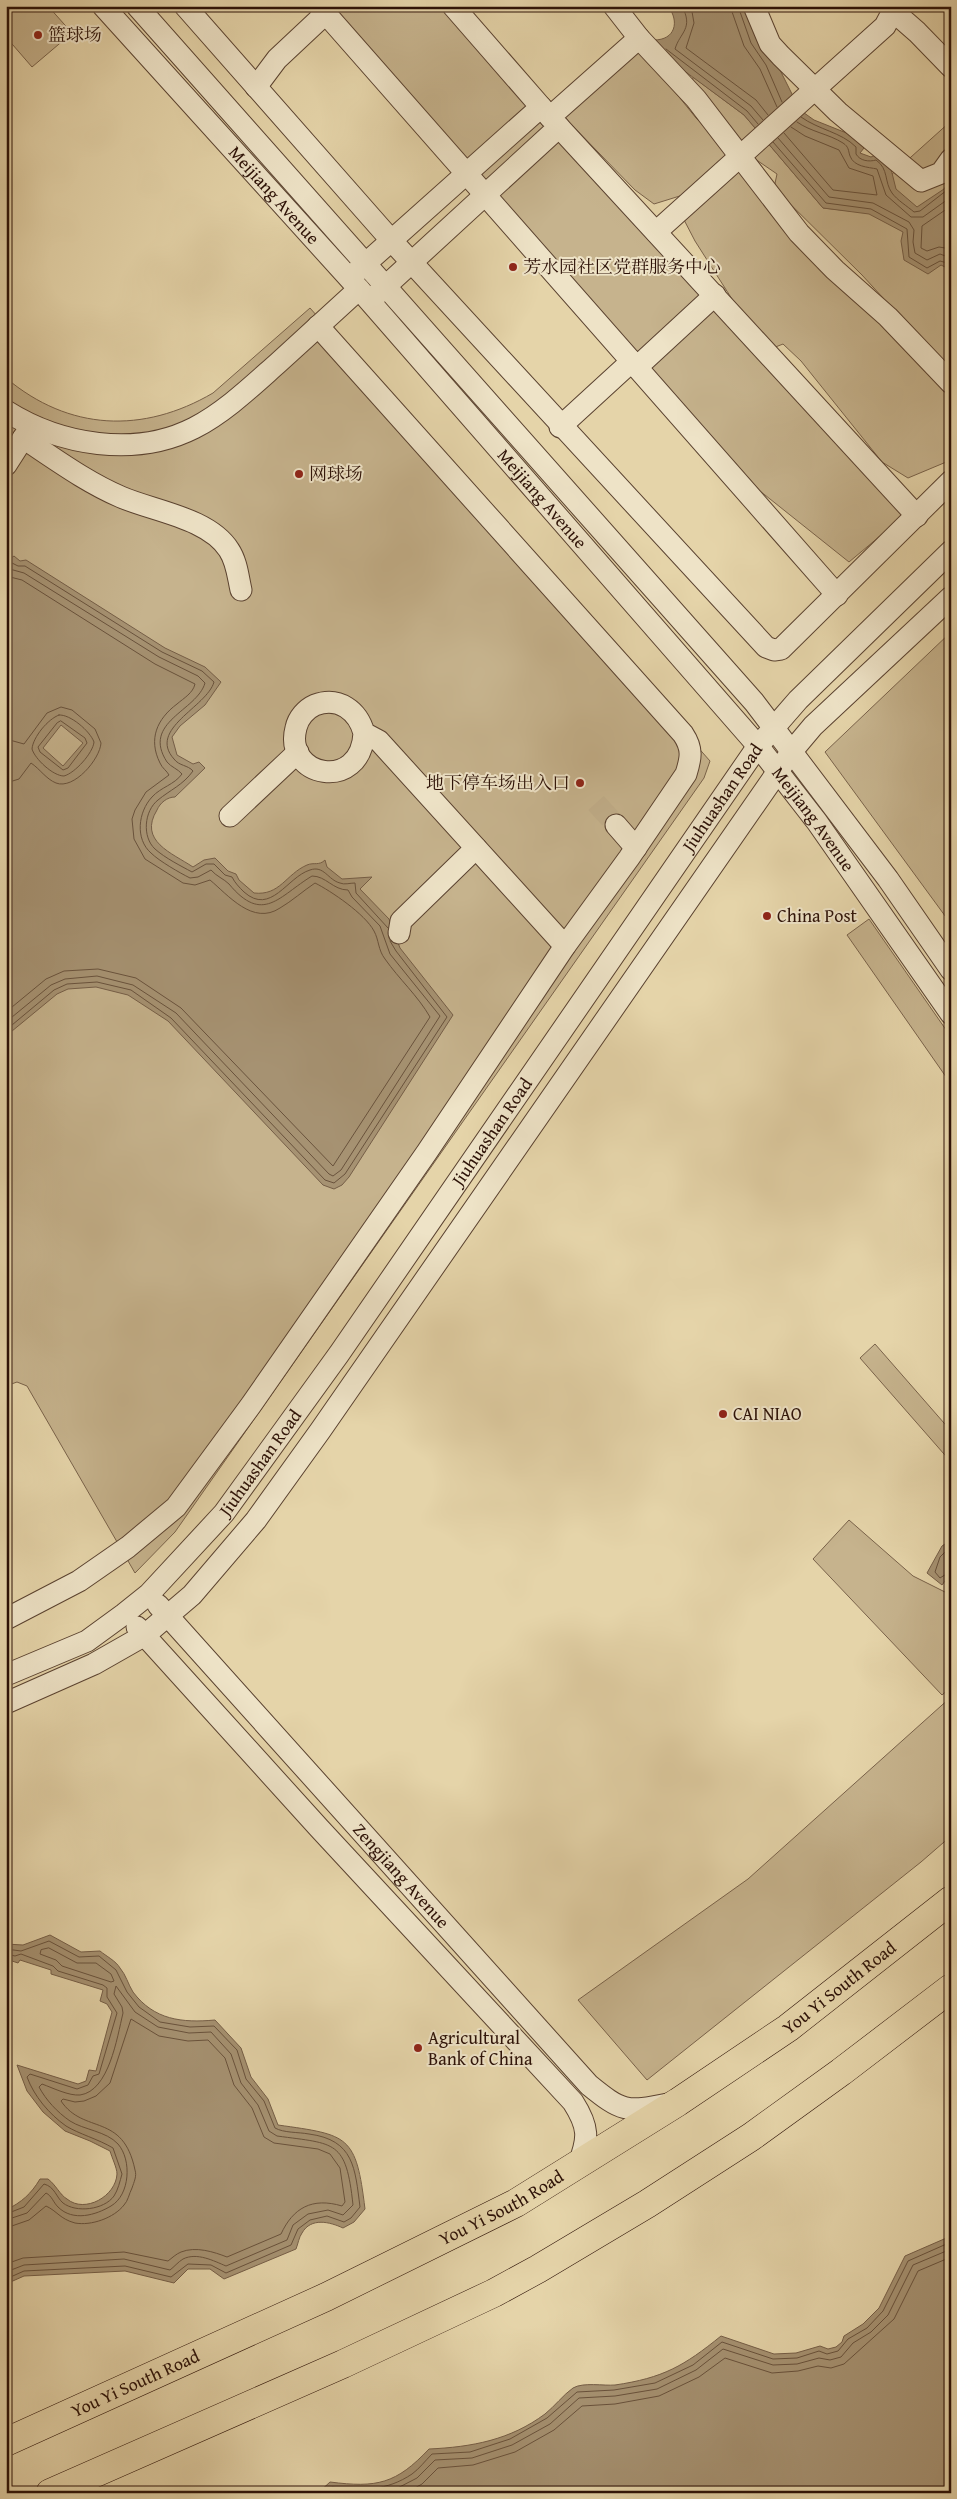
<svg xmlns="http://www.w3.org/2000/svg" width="957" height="2499" font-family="'Gentium Book Plus','Noto Serif SC',serif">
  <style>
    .green { fill: #c6b38d; stroke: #79624a }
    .water { fill: #a69272; stroke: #755e47; fill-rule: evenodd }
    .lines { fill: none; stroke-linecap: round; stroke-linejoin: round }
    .shore { stroke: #69523c; stroke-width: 1 }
    .minor-tunnel { stroke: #c0ad89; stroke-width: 21; stroke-dasharray: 21 11; stroke-linecap: butt }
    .minor-casing { stroke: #5a4230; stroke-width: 23 }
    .major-casing { stroke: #2c1107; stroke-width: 29 }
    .minor { stroke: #eee3c7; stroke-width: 21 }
    .major { stroke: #e5d4a9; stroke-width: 28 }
    .poi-dot { fill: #8f2418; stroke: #eee3c7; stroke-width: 2 }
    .labels { text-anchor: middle; stroke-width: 4; stroke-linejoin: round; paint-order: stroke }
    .poi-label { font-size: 18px; fill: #2c1107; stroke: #eee3c7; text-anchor: start }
    .street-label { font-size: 18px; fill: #2c1107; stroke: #eee3c7 }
  </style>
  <rect width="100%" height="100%" fill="#e5d4a9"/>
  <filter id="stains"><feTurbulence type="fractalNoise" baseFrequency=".004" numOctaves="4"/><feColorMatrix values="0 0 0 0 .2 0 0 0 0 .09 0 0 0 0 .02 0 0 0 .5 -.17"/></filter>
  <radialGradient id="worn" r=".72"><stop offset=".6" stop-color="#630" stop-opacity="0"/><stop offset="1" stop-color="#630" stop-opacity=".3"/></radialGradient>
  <path class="green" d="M 6,6 L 48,6 L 72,33 L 32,67 L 6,37 Z
    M 330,6 L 464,6 L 904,516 L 849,562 L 760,491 Z
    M 639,47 L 696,118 L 951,377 L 951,460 L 908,478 L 882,462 L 801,361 L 783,344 L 773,348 L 746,321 L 695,241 L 682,216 L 683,195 L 654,204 L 635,190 L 562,115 Z
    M 693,77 L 744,115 L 823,208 L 851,211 L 951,121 L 951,372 L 862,275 L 774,188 L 777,174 L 739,148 L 692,87 Z
    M 310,308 L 710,761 L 704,778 L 175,1532 L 135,1573 L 27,1386 L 17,1382 L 6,1386 L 6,378 C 69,431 143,434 213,393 Z
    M 951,632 L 951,924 L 825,752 Z
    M 869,919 L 951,1037 L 951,1084 L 847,935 Z
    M 875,1344 L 951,1431 L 951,1462 L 860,1358 Z
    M 849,1520 L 913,1576 L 945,1592 L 951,1585 L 951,1687 L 942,1695 L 813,1559 Z
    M 951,1697 L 951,1836 L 921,1862 L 647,2080 L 578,2000 L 748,1879 Z"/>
  <path class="water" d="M 668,6 L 748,6 L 800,110 L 814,120 L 849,134 L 864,148 L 860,153 L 871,157 L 877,154 L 891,169 L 896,189 L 917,207 L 944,189 L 951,179 L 951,270 L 941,265 L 928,274 L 904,260 L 901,241 L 903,232 L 869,214 L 823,208 L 744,115 L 675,64 L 654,40 C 675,40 680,22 668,6 Z
    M 6,551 L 11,558 L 14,556 L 20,561 L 26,560 L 165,648 L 205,667 L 221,682 L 205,705 L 180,726 L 172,737 L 177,755 L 193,764 L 199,762 L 205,768 L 175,797 C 167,797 160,803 157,810 C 138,841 172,853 193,867 L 204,860 L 215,858 L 228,871 L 236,874 L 239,880 L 254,893 C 280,896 286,874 307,865 C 314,862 319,866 325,860 L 327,867 L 342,879 L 372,877 L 360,889 L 389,919 L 400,948 L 453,1015 L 349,1177 L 342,1185 L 334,1189 L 323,1185 L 168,1021 L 128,995 L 96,987 L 68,989 L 57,994 L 6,1036 L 6,766 L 11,761 L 6,755 ZM 61,725 L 83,743 L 63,766 L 43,748 Z
    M 951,1540 L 951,1573 L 942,1585 L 927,1573 L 942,1546 Z
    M 50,1935 L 81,1952 L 100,1951 C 106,1956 116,1961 120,1968 C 126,1975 128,1984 133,1992 C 154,2020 182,2023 215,2020 L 241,2048 L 251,2077 L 268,2099 L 278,2125 C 349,2135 356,2135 365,2209 L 354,2222 L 343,2228 C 330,2222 311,2217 302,2233 C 299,2237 298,2244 296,2249 L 224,2279 L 210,2269 L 188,2269 L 174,2283 L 125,2271 L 24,2276 L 6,2284 L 6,2210 C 22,2202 31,2194 40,2179 L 48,2179 C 56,2185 60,2195 67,2199 C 85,2214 116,2196 117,2174 C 117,2168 112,2158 110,2151 L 90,2141 L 65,2131 L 43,2112 L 27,2091 L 17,2065 L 78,2084 L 86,2081 L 89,2070 L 96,2071 L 112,2012 L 107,2004 L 100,2001 L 103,1990 L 51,1974 L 51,1970 L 20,1960 L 18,1963 L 6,1959 L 6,1944 L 23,1945 Z
    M 951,2236 L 951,2493 L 318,2493 L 330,2482 C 377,2488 396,2484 429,2449 C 472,2447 510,2440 545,2414 C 555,2406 563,2395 573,2388 C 583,2382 604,2386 615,2385 C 663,2378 684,2366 721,2336 L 774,2354 L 796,2353 L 820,2346 L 828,2349 L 836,2347 L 842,2342 L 844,2336 L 863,2324 L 879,2308 L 905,2256 Z"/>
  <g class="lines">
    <path class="shore" d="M 682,6 C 694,29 680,32 675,49 L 751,106 L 763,120
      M 691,6 L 694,23 L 686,48 L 756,100 L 768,115
      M 730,6 L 744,46 L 760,69 L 777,107
      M 738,6 L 751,43 L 766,65 L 782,102
      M 666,49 L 747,111 L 758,124
      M 801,117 C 819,130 841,132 856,147 L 856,154 C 860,161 869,162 876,160 C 889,169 884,182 892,193 C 897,200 907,206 914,212 L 920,211 L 951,187
      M 797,122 C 811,132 829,134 843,143 C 849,147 848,150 850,156 C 854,167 868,167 877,169 L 886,195 L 911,217 L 923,217 L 951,197
      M 784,133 L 833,190 L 877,195 L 873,176 L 849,168 L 839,150 L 805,136 L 791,127
      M 778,138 L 829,197 L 873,203 L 909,222 L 914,230 L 913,242 L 915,253 L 927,260 L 940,254 L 951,258
      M 773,142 L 826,203 L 871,209 L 907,229 L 909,257 L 927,268 L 940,261 L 951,264
      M 951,206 L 922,226 L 921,248 L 927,251 L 939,247 L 951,249
      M 6,560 L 18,566 L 25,566 L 162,652 L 202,671 L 214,682 C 207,707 147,729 174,759 C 179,766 188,765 193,771 C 183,785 170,790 158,800 C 144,811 142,837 155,849 C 165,858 181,866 192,872 L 206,864 L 214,864 L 225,875 L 232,877 C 235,883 239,887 244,892 C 271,916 287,877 310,870 C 324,865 328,880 340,883 C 344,885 350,883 355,883 L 356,893 L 388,928
      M 6,568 L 24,573 L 159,657 L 198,676 L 205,683 C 197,711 141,722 167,762 C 171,767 178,769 182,774 C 174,785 161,787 152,797 C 138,812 135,839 151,853 C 159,861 180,873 190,878 L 198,877 L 211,870 C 216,876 224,879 229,884 C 263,925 279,896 312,876 C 326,876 333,890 348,890 L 352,897 L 380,926 L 390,954 L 440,1016 L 341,1170 L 333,1176 L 329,1174 L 176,1013 L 133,985 L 97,976 L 65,979 L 51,985 L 6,1022
      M 6,576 L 22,580 L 155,664 L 195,684 C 193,693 184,698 177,704 C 157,719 148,739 160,763 C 162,768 167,771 169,775 L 146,792 L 135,810 L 132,819 L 134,839 L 145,859 L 183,883 L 195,885 L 210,880 C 228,895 253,926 280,908 C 292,901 303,891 315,883 C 331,891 365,914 374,931 C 379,940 378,950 385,959 C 399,979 418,996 430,1017 L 333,1166 L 181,1008 L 136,978 L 98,969 L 64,971 L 46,979 L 6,1012
      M 59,715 C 70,714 90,731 94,742 C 93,753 75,773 64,776 C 53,776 35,759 32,749 C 33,737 48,719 59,715 Z
      M 61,721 L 85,738 L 87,743 L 68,768 L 63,770 L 40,752 L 38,747 L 57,723 Z
      M 6,739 L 24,744 L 47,713 L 61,707 L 72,710 L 95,729 L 101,743 C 100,759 74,790 56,783 C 46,779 40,769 31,763 L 19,779 L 6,783
      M 6,1030 L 54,990 L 67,984 L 97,982 L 131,990 L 171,1018 L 325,1180 L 334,1183 L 345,1174 L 447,1017 L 396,951 L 390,941
      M 951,1546 L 940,1557 L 935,1572 L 940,1578 L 951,1571
      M 49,1948 L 77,1963 L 96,1963 L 111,1974 L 114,1981 L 111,1982 L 62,1966 L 56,1960 L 40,1954 L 41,1950 Z
      M 6,1949 L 21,1951 L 49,1941 L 79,1957 L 99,1956 L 116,1970 L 127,1992 L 139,2007 L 160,2022 L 190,2027 L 214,2026 L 237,2050 L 246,2079 L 264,2101 L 275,2128 C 284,2133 298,2132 309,2134 C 354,2140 355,2168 360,2207 L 351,2218 L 344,2222 L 327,2216 L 310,2220 L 298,2229 L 291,2245 L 226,2273 L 211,2265 L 188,2264 L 171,2277 L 125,2266 L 24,2271 L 6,2279
      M 6,1954 L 15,1956 L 21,1954 L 53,1966 L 58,1971 L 103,1985 L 107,1988 L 107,1997 L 117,2013 L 99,2074 L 93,2076 L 88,2085 L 77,2089 L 30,2074 L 27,2077 C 34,2096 49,2114 66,2126 C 79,2134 98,2139 113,2148 L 122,2174 C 120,2181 118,2190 114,2196 C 104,2210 76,2213 63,2203 C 56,2197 55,2187 44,2184 L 24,2207 L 6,2214
      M 6,2220 L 27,2213 L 46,2193 C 52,2196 53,2202 58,2207 C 73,2222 96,2215 111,2206 C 130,2195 132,2160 118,2144 C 106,2131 84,2130 70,2121 C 57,2112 46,2100 39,2087 L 42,2084 C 53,2088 69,2096 80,2095 C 109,2091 117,2038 123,2013 L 122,2007 L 114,1994 L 116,1986 L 135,2012 L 158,2027 L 189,2033 L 211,2032 L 231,2054 L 241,2083 L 258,2105 L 269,2131 L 277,2136 C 336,2144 346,2140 353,2205 L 343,2215 L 328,2210 L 308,2214 L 293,2225 L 287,2240 L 226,2266 C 214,2261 197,2252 183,2259 C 178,2262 174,2267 170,2270 L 124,2259 L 24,2265 L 6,2272
      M 6,2228 L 29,2220 L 46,2206 C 57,2211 60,2219 75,2223 C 91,2226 114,2218 124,2205 C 128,2201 129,2194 132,2188 C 134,2182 137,2176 135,2170 C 123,2112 84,2135 61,2101 L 63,2099 L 75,2102 L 84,2101 L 96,2096 L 110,2083 L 131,2019 L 159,2036 L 188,2041 L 208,2040 L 225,2058 L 234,2085 L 252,2108 L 264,2137 L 274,2143 L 318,2149 L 330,2154 L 340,2168 L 345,2202 L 342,2206 C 312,2197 293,2208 281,2234 L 227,2257 C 214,2252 196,2246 181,2252 C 176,2254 172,2258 168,2261 L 124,2252 L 23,2258 L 6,2264
      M 325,2493 L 332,2487 C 361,2491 387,2491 412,2474 C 419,2469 425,2461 432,2454 L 470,2452 L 510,2439 L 547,2418 L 577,2392 L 614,2390 L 655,2383 L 693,2365 L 722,2342 L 773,2359 L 797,2358 L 819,2351 L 827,2354 L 838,2351 L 848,2339 L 867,2328 L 883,2311 L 908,2261 L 951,2242
      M 388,2493 L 417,2478 L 435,2460 L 472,2458 L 512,2445 L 550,2424 L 579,2398 L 615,2396 L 657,2389 L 696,2370 L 723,2349 L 773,2365 L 797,2364 L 819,2358 L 830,2360 L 841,2357 L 853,2343 L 871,2332 L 888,2315 L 913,2265 L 951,2249
      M 406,2493 L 422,2484 L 438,2468 L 473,2465 L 515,2452 L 554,2430 L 582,2406 L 615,2404 L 659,2396 L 699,2377 L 725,2358 L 772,2373 L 798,2371 L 818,2366 L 831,2368 L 844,2364 L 894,2319 L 918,2271 L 951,2257"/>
    <path class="minor-tunnel" d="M 596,803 L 616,825"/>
    <g class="minor-casing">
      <g id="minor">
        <path id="s1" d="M 103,6 L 359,289 L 758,746 L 817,822 L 951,1014"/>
        <path d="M 137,6 L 754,702 L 888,879 L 951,970"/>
        <path d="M 185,6 L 391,240 L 766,647 L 774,650 L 781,649 L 951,481"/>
        <path d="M 319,6 L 837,595"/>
        <path d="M 453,6 L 541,107"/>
        <path d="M 614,6 L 639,38 L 696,99 L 799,233 L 835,270 L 888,317 L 951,383"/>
        <path d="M 754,6 L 770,44 L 781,56 L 838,112 L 921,181 L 941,173 L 951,159"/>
        <path d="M 893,11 L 917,32 L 951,67"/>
        <path d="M 256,87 L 277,59 L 325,14"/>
        <path d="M 559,127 L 917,516"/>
        <path d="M 656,232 L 885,26 L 893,11 L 892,6"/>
        <path d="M 355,273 L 541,107 L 550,117"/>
        <path d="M 375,296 L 559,127 L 550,117 L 639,38"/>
        <path d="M 637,367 L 715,295"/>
        <path d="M 6,411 C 60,445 135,458 194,428 C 225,412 252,386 278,363 C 305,338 332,314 359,289"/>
        <path d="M 560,427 L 632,361"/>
        <path d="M 23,438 C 55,459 86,482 121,497 C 153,511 209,518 229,550 C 237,562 238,577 241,590"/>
        <path d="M 6,465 L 31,426"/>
        <path d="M 364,733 C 361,793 283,777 296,728 C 298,718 306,709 315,705 C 339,696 358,711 364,733 L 379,741 L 565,946"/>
        <path d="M 230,816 L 298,752"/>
        <path d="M 616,825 L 636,848"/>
        <path d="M 399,933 L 401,921 L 476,848"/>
        <path id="s2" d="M 158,1605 L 589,2085 C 621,2111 626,2113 668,2104"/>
        <path d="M 6,1619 L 79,1581 L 128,1547 L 176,1507 L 251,1405 L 427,1152 L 565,946 L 629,858 L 686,774 C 691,758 693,749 683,734 L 318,326"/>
        <path d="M 137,1627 L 319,1828 L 573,2102 C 589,2127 589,2138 578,2166"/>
        <path id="s3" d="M 6,1675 L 87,1641 L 124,1614 L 149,1594 L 224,1513 L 339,1354 L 758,746 L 798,700 L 951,551"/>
        <path d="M 6,1703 L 94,1664 L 145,1635 L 192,1595 L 256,1520 L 320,1431 L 792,751 L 813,726 L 951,597"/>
      </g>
    </g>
    <g class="major-casing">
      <g id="major">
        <path id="s4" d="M 6,2442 L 326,2297 L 516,2203 L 678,2102 L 788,2028 L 951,1900"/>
        <path d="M 50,2493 L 343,2364 L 494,2293 L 538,2269 L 647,2204 L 751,2137 L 841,2072 L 951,1988"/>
      </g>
    </g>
    <use href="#minor" class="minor"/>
    <use href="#major" class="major"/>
  </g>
  <g class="poi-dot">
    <circle cx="38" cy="35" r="5"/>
    <circle cx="513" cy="267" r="5"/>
    <circle cx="299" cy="474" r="5"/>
    <circle cx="580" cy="783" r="5"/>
    <circle cx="767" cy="916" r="5"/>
    <circle cx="723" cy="1414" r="5"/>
    <circle cx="418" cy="2048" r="5"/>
  </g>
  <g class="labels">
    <g class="poi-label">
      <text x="48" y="41">篮球场</text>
      <text x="523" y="273">芳水园社区党群服务中心</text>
      <text x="309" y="480">网球场</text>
      <text x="570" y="789" text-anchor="end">地下停车场出入口</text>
      <text x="777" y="922">China Post</text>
      <text x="733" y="1420">CAI NIAO</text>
      <text x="428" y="2044">Agricultural<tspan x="428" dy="21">Bank of China</tspan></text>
    </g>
    <g class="street-label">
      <text dy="6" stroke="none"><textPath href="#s1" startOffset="255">Meijiang Avenue</textPath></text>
      <text dy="6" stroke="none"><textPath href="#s1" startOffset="660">Meijiang Avenue</textPath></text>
      <text dy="6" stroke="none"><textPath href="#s3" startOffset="1148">Jiuhuashan Road</textPath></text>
      <text dy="6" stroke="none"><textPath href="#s1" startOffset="1080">Meijiang Avenue</textPath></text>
      <text dy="6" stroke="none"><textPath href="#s3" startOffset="742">Jiuhuashan Road</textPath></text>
      <text dy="6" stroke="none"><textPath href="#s3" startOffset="338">Jiuhuashan Road</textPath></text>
      <text dy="6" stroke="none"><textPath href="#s2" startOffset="364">Zengjiang Avenue</textPath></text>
      <text dy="6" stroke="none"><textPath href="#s4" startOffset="952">You Yi South Road</textPath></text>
      <text dy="6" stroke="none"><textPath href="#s4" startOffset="548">You Yi South Road</textPath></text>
      <text dy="6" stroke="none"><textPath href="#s4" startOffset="142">You Yi South Road</textPath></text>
    </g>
  </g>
  <rect width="957" height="2499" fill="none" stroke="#e5d4a9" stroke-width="25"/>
  <rect x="8" y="8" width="942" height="2484" fill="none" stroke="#2c1107" stroke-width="2.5"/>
  <rect x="12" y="12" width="932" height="2474" fill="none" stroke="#2c1107"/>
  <rect width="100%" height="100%" filter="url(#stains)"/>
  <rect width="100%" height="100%" fill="url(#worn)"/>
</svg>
